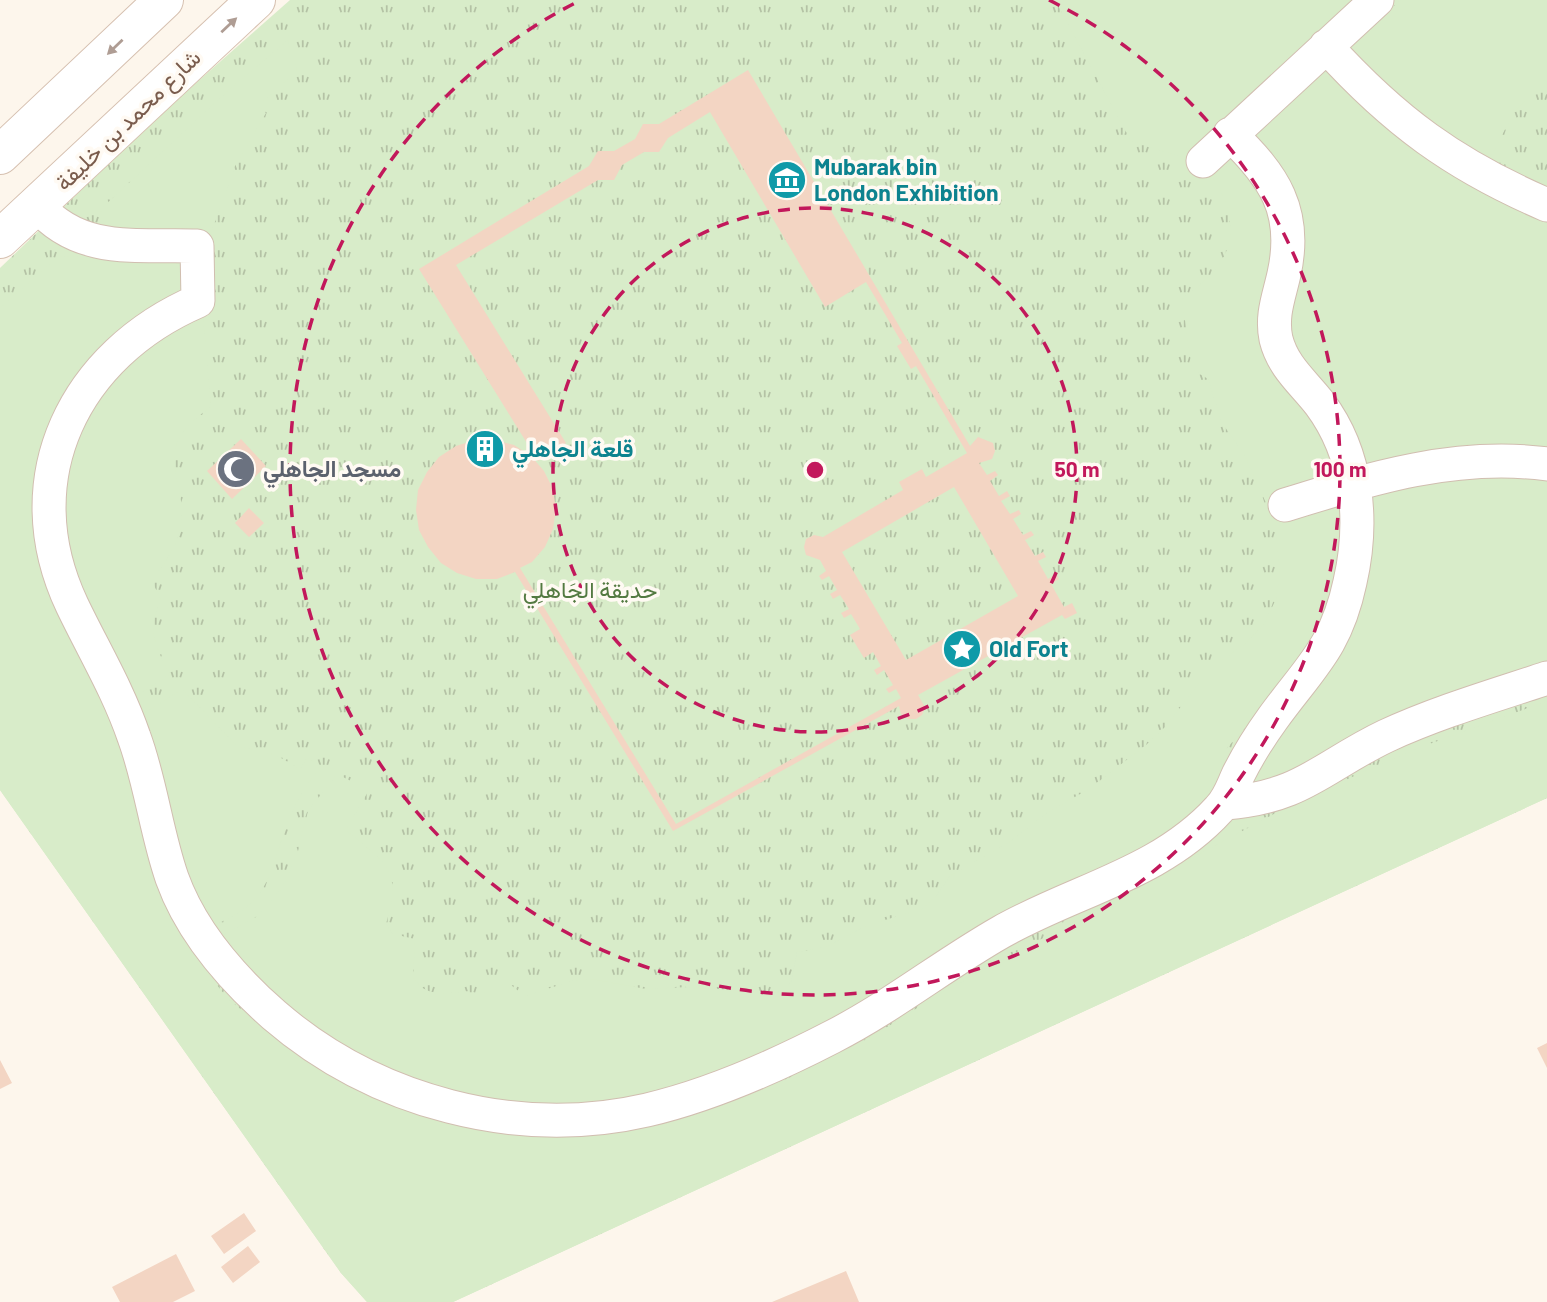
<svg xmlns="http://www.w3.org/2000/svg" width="1547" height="1302" font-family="Barlow,Vazirmatn,sans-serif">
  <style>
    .grass { fill: url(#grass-tufts) }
    .garden { fill: #d8ecc9 }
    .building { fill: #f3d5c3; fill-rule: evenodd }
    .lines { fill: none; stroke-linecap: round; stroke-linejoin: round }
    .street-casing { stroke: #d1beb0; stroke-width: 35 }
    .secondary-casing { stroke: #d6c0b0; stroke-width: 40 }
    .street { stroke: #fff; stroke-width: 33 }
    .secondary { stroke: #fff; stroke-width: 38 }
    .oneway { fill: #af9d94 }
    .ring { fill: none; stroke: #c2185b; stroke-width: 3.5; stroke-dasharray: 12 9 }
    .labels { text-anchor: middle; stroke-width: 7; stroke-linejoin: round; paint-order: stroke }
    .street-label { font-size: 23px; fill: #7a5c4d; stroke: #fffaf3 }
    .culture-label { font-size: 23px; font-weight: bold; fill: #0d838f; stroke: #fffaf3; text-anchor: start }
    .worship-label { font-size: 23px; font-weight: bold; fill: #5b616d; stroke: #fffaf3; text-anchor: start }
    .park-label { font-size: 23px; fill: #537a41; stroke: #fffaf3 }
    .centre { fill: #c2185b; stroke: #fffaf3; stroke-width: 3.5 }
    .ring-label { font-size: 21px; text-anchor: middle; font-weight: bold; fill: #c2185b; stroke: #fffaf3; stroke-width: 7; stroke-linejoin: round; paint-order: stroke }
  </style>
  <defs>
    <pattern id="grass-tufts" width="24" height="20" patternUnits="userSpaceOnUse" patternTransform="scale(1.75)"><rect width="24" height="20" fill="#d8ecc9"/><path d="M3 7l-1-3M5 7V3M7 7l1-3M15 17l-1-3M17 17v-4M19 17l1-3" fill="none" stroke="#b4c2a5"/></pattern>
  </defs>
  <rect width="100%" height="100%" fill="#fdf6ec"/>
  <path class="grass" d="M 290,0 L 1547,0 L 1547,798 L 453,1302 L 367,1302 L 341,1273 L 0,790 L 0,268 L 154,120 Z"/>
  <path class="garden" d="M 1055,0 L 1365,0 L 1191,160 L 1131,141 Z
    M 1401,0 L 1547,0 L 1547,79 L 1514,112 L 1486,166 L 1342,50 Z
    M 288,40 L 297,71 L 258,106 L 266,113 L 235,166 L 211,233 L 101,233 L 99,216 L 103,207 L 231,88 Z
    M 1328,67 L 1547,213 L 1547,450 L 1361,468 L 1320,387 L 1287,335 L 1295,295 L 1252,136 Z
    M 1234,149 L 1252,171 L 1272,222 L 1289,388 L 1324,440 L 1339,475 L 1266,503 L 1244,454 L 1222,423 L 1208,379 L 1192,369 L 1182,299 C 1193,290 1207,280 1216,269 C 1241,239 1230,198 1208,172 Z
    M 189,255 L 190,296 L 160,311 L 47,469 L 126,752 L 160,890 L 187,947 L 228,999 L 281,1041 L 393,1102 L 699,1111 C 784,1085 859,1048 932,998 L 1298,801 L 1413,750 L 1547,701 L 1547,798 L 453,1302 L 367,1302 L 341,1273 L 0,790 L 0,308 L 58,257 Z
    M 202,306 L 211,407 C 142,453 194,480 179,534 C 174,551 162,566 152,581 L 161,600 C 146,629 156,648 170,674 L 129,701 L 79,602 L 60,488 L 99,383 Z
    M 1547,476 L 1547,667 L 1243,797 L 1292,713 L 1369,495 L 1422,478 Z
    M 1346,500 L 1332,604 L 1303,665 L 1225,750 L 1220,763 L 1224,789 L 1215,809 L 766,1055 L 683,1089 L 606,1105 L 495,1102 L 393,1074 L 289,1013 L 217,938 L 256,917 L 282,888 L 297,855 L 308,811 L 337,774 L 369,790 L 346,830 C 386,865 403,867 386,924 L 393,934 L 415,939 L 413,977 C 426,999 446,993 469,991 L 471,998 L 507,982 L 525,996 L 572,981 L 591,979 L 646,989 L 688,987 L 777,993 L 791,982 L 797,952 L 826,947 L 868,925 L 922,909 L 936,896 L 950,876 L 1011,841 L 1048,812 L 1089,789 L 1146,745 L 1165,727 L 1200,682 L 1221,661 L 1245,644 L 1264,624 L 1276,599 L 1280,572 L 1275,523 Z
    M 182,689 L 237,746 L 276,755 L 300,769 L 307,758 L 322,766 C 308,783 296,800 288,821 C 268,875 272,903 209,927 L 193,900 L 137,718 Z"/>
  <path class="building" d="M 748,70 L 970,446 L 978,437 L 993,443 L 995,451 L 992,459 L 979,463 L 987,475 L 995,471 L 998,475 L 990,481 L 999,496 L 1007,491 L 1010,496 L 1001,501 L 1010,514 L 1019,510 L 1021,514 L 1013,519 L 1023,535 L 1031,531 L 1034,535 L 1025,540 L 1035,556 L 1043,552 L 1046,557 L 1038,561 L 1048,579 L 1056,574 L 1059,579 L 1051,584 L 1064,607 L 1072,603 L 1077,613 L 1065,619 L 1062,615 L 918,695 L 925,707 L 922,715 L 916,719 L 908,719 L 901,714 L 899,706 L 673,831 L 515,572 L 497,579 L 476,579 L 457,573 L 441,563 L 428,547 L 419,530 L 416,510 L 418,490 L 427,472 L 439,457 L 456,446 L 475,440 L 495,440 L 514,445 L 531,456 L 544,471 L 553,489 L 556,509 L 553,529 L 545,547 L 532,562 L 520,568 L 676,824 L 901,698 L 896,689 L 889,693 L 886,689 L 893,685 L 884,670 L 877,675 L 874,670 L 881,666 L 873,652 L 864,658 L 850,635 L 860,629 L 851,614 L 844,618 L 841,613 L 849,609 L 840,595 L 833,599 L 830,594 L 837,590 L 829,576 L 822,580 L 819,576 L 826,571 L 820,560 L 806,555 L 804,547 L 806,539 L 814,535 L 823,537 L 903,490 L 899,482 L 922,469 L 926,477 L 967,453 L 916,366 L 911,369 L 897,346 L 902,343 L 866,282 L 825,307 L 710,112 L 668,138 L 659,152 L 644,152 L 622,165 L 614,180 L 598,180 L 456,265 L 566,443 L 538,461 L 419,269 L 589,166 L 598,151 L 614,151 L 635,139 L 643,124 L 659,124 ZM 954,487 L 1018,596 L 906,660 L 842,552 Z
    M 241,439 L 266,466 L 232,499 L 207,471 Z
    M 249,508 L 264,523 L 249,537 L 235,523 Z
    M 1547,1043 L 1547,1068 L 1537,1048 Z
    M 0,1060 L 12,1083 L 0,1089 Z
    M 244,1213 L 256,1231 L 224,1254 L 211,1236 Z
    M 248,1246 L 260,1262 L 233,1283 L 221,1267 Z
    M 176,1254 L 195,1291 L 173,1302 L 120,1302 L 112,1287 Z
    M 846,1271 L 859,1302 L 772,1302 Z"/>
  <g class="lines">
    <g class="street-casing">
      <path id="street" d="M 1326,46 C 1394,121 1454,165 1547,205
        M 1203,161 L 1377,0
        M 38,206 C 80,255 138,244 197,246 L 198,301 C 75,354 12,478 72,605 C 93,649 118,690 134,737 C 151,783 156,832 172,878 C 191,931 232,978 274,1015 C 375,1102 517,1140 647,1110 C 711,1095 774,1067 832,1037 C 891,1007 943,965 1001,932 C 1075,890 1160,874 1219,809 C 1229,799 1232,788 1238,775 C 1248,755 1260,736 1273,718 C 1310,667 1336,648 1350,582 C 1364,521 1358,455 1320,404 C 1303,382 1283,367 1276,339 C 1271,315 1279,297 1284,274 C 1298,211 1274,176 1230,134
        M 1285,505 C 1371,478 1457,452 1547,464
        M 1226,803 C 1303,797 1323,766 1386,736 C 1438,712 1493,696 1547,678"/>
    </g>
    <g class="secondary-casing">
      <path id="secondary" d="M 0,155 L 164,0
        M 0,239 L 256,0"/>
    </g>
    <use href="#street" class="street"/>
    <use href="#secondary" class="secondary"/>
  </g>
  <defs><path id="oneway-solid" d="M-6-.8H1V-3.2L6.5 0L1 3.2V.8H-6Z" transform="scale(1.75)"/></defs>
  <g class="oneway">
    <use href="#oneway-solid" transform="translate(229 25) rotate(-43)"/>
    <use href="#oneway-solid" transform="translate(115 47) rotate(136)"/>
  </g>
  <g class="ring">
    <circle cx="815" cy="470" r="262"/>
    <path d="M1049 0A525 525 0 1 1 581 0"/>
  </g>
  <defs>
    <g id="museum-disc" transform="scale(2.0125)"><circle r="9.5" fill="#0f9aa8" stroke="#fffaf3"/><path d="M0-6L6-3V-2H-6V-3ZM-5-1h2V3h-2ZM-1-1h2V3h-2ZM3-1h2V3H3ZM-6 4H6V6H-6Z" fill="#fff"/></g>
    <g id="building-disc" transform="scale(2.0125)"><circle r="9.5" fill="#0f9aa8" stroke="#fffaf3"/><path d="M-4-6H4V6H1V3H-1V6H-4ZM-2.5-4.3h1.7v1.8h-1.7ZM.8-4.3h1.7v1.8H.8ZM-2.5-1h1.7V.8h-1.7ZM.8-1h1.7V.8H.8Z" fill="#fff"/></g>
    <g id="mosque-disc" transform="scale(2.0125)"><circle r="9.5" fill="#6b7280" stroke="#fffaf3"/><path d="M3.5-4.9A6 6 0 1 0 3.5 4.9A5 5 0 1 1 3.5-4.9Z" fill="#fff"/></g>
    <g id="sight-disc" transform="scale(2.0125)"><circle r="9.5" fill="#0f9aa8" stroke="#fffaf3"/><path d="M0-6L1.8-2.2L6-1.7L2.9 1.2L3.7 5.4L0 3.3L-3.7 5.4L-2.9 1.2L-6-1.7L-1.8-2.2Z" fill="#fff"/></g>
  </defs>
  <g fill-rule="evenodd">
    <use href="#museum-disc" x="787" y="180"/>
    <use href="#building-disc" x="485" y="449"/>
    <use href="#mosque-disc" x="236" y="469"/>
    <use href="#sight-disc" x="962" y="649"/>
  </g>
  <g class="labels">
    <g class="street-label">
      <text transform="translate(128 120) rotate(-44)" y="8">شارع محمد بن خليفة</text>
    </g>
    <g class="culture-label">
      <text x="814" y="175">Mubarak bin<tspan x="814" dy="26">London Exhibition</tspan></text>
      <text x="512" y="457">قلعة الجاهلي</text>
      <text x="989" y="657">Old Fort</text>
    </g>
    <g class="worship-label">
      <text x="263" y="477">مسجد الجاهلي</text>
    </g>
    <g class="park-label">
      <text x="590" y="598">حديقة الجَاهلِي</text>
    </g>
  </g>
  <circle cx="815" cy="470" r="10" class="centre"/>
  <g class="ring-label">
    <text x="1077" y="477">50 m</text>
    <text x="1340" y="477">100 m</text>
  </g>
</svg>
